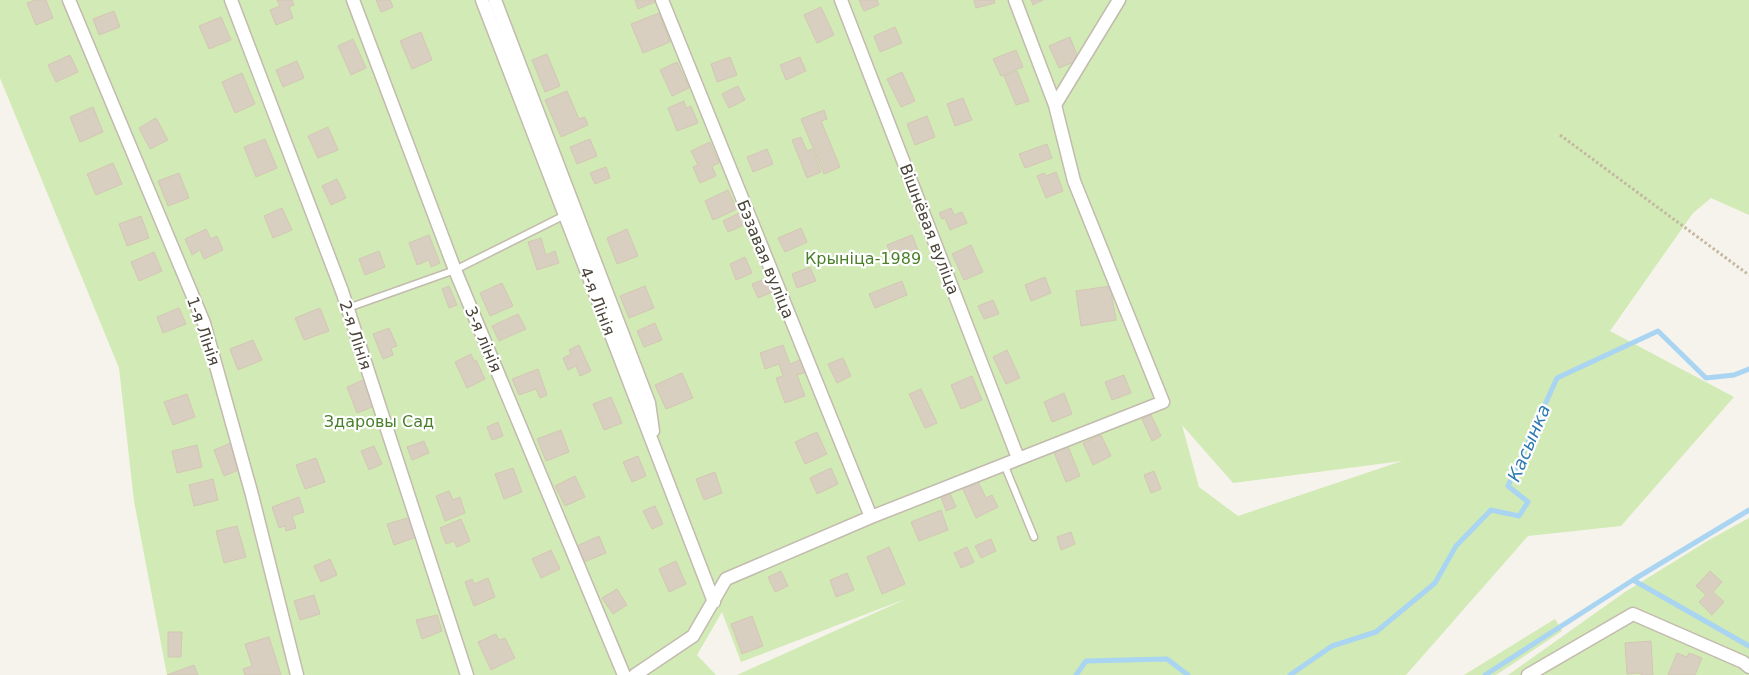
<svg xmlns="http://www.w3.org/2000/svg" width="1749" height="675" font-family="'DejaVu Sans',sans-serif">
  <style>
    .green { fill: #d2eab5; fill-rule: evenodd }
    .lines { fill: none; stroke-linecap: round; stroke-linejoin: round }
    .stream { stroke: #a9d4f2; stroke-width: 5 }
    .building { fill: #d8cfc1; stroke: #d3c7b4 }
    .service-casing { stroke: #c2bbae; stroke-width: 9 }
    .minor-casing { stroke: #c2bbae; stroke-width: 15 }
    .path { stroke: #c4b79f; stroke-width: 3; stroke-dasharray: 2.5 2.5; stroke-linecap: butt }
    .service { stroke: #fff; stroke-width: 6 }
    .minor { stroke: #fff; stroke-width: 12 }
    .labels { text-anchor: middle; stroke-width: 4.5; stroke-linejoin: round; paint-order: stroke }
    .street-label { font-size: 16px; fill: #4b4439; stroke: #fff }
    .park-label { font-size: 16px; fill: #4a7f2a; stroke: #fff }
    .water-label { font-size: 18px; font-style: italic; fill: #2e7ab2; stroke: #fff }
  </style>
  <rect width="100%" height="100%" fill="#f6f3ec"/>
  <path class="green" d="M 0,0 L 1749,0 L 1749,215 L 1711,198 L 1693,213 L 1610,331 L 1734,397 L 1621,526 L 1528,536 L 1406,675 L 737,675 L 908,598 L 741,662 L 722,612 L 697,655 L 716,675 L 167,675 L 134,501 L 119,368 L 0,78 ZM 1182,425 L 1233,483 L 1402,461 L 1238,516 L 1199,487 Z
    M 1749,518 L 1749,675 L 1508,675 L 1625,592 L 1709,540 Z
    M 1555,619 L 1562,631 L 1496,675 L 1464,675 Z"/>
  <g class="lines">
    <path class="stream" d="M 1633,580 L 1749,646
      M 1076,675 L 1086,661 L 1167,659 L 1188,675
      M 1290,675 L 1332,646 L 1376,632 L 1435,583 L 1456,546 L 1491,510 L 1519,516 L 1528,502 L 1508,486 L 1557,378 L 1658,331 L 1706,378 L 1734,375 L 1749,369
      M 1485,675 L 1633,580 L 1749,510"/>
  </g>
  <path class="building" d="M 35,0 L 46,0 L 53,18 L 36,25 L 27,3 Z
    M 277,0 L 292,0 L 294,5 L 289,7 L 293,18 L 276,25 L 270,10 L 280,6 Z
    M 376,0 L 390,0 L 393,7 L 381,12 Z
    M 635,0 L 654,0 L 655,2 L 638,9 Z
    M 859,0 L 877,0 L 879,5 L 864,11 Z
    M 974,0 L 994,0 L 995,3 L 976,8 Z
    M 1031,0 L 1043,0 L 1033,5 Z
    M 821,7 L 834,35 L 817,43 L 804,15 Z
    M 114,11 L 120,27 L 99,35 L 93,19 Z
    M 659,13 L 670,42 L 643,53 L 631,24 Z
    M 221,17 L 231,40 L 209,49 L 199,26 Z
    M 895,27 L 902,43 L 880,52 L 874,36 Z
    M 421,32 L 432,60 L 412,69 L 400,41 Z
    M 1070,37 L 1079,60 L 1059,68 L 1049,46 Z
    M 353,39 L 366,68 L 351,75 L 338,46 Z
    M 1016,50 L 1023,67 L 1001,76 L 993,59 Z
    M 547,54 L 560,86 L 545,92 L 532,60 Z
    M 70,55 L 78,72 L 56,82 L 48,65 Z
    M 730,57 L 737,75 L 717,82 L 711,64 Z
    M 800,57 L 806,71 L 786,80 L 780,65 Z
    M 297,61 L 304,78 L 283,87 L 276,70 Z
    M 677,62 L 689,88 L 672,96 L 660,70 Z
    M 1017,71 L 1029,101 L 1016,105 L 1004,76 Z
    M 902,72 L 915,101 L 901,107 L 887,79 Z
    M 242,73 L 255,104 L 235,113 L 222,82 Z
    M 738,86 L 745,100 L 729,108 L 722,94 Z
    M 567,91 L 579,119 L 585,117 L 588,125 L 561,137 L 545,100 Z
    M 963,98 L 972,120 L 955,126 L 947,104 Z
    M 684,101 L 686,108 L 691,106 L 698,123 L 677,131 L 668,108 Z
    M 93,107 L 103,132 L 80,142 L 70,117 Z
    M 824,110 L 827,119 L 821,121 L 840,167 L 824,174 L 801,119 Z
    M 927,116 L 935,137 L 915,145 L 907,124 Z
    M 156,118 L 168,140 L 150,149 L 139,128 Z
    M 328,127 L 338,150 L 318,158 L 308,136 Z
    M 801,137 L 807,151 L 812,149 L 821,172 L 807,178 L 792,140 Z
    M 265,139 L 277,168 L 256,177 L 244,147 Z
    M 590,139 L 597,156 L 577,164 L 570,147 Z
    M 710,142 L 719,163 L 712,166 L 716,176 L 700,183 L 693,167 L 698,165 L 691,151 Z
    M 1047,144 L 1052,158 L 1025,168 L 1019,154 Z
    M 767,149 L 773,164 L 753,172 L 747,157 Z
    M 113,163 L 122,184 L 96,195 L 87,174 Z
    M 606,167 L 610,178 L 595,184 L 590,173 Z
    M 1056,172 L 1063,191 L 1046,198 L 1037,176 L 1044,173 L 1046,176 Z
    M 179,173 L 189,198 L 168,206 L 158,181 Z
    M 337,179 L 346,198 L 331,205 L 322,186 Z
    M 728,190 L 737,209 L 713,220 L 705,201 Z
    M 282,208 L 292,230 L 273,238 L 264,216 Z
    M 951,208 L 954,215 L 962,212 L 967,223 L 950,230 L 945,218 L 942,219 L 939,213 Z
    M 739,213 L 744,225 L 728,232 L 723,221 Z
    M 141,216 L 149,238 L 127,246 L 119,224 Z
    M 801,228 L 807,242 L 785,252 L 778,238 Z
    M 206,229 L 211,239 L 217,236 L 223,250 L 204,259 L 200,250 L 192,255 L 185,239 Z
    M 627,229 L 638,256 L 617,264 L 607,238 Z
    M 429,235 L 440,263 L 431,267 L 429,260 L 417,265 L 409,243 Z
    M 912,235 L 918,250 L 893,260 L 887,245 Z
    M 541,238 L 546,255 L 555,251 L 559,263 L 537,270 L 528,242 Z
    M 971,245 L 983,272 L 964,280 L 952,254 Z
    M 379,251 L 385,267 L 365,275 L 359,259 Z
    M 154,252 L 162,271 L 139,281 L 131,262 Z
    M 745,257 L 752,273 L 736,280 L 730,264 Z
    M 810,267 L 816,281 L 797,288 L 792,274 Z
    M 770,277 L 775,291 L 758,298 L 752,284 Z
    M 1045,277 L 1051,293 L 1031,301 L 1025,285 Z
    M 902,281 L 907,295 L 875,308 L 869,294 Z
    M 502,283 L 513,306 L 490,316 L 480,293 Z
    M 449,286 L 457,305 L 449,308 L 442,289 Z
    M 645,286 L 654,308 L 629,318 L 620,296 Z
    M 1110,286 L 1116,320 L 1081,326 L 1076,291 Z
    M 993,300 L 999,314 L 984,319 L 978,306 Z
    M 179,308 L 186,324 L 163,333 L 157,317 Z
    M 320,308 L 329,331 L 304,340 L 295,318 Z
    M 518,314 L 526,329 L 499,341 L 492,326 Z
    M 655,323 L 662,340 L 644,347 L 637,331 Z
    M 389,328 L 397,346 L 391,348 L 393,355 L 383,359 L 373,334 Z
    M 253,340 L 262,360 L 238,370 L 230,349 Z
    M 579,345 L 591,371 L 580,376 L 576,366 L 568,370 L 563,358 L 571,354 L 569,350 Z
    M 783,345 L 790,364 L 802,359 L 807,372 L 797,375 L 805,396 L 785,403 L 776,378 L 783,376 L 779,364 L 765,369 L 760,353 Z
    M 1007,350 L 1020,378 L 1006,384 L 993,357 Z
    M 471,354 L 474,361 L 476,360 L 485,379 L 467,388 L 455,362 Z
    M 843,358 L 851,376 L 837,383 L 828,364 Z
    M 538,369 L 547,395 L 540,398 L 536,389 L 519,395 L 512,379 Z
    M 682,373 L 693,398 L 666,409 L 655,385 Z
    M 1124,375 L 1131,393 L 1112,400 L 1105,382 Z
    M 972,376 L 982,400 L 961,409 L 951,385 Z
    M 365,379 L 375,406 L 357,413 L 347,387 Z
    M 921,389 L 937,423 L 925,428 L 909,394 Z
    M 1064,393 L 1072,414 L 1052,422 L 1044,402 Z
    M 187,394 L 195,417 L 173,425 L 164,402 Z
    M 611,397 L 622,423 L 604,430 L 593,404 Z
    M 1151,415 L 1161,436 L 1152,441 L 1142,419 Z
    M 498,422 L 503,436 L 492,440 L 487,427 Z
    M 561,430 L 569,452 L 546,461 L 537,439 Z
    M 817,432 L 827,454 L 805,464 L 795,442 Z
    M 1101,435 L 1111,456 L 1093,465 L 1083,443 Z
    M 424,441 L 429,453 L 412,460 L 407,447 Z
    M 231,443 L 241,469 L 224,476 L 214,450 Z
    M 1067,444 L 1080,476 L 1066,482 L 1053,450 Z
    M 197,445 L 202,467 L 177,473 L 172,451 Z
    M 374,446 L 382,464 L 369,470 L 361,451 Z
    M 638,456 L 646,476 L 632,482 L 623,462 Z
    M 316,458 L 325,482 L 305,489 L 296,465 Z
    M 513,468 L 522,492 L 504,499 L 495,474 Z
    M 831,468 L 838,484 L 817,494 L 810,478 Z
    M 1154,471 L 1161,489 L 1151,493 L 1144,475 Z
    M 715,472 L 722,493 L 704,500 L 696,479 Z
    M 575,476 L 585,497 L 565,506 L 555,486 Z
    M 213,479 L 218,500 L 194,506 L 189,485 Z
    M 977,480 L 986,498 L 992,495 L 998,507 L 976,518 L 962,487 Z
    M 449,491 L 453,500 L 460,497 L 465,513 L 445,521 L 436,496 Z
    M 950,493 L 956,507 L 946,511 L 941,497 Z
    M 299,497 L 304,512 L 292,516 L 296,528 L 286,531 L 285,526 L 279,528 L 272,507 Z
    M 655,506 L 663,524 L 652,529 L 643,511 Z
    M 941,510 L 948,530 L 919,541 L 911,522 Z
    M 411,517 L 417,537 L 394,545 L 387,524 Z
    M 461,519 L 470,541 L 457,547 L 454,541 L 446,544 L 440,528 Z
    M 237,526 L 246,557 L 224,563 L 216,531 Z
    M 1071,532 L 1075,544 L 1061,550 L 1057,537 Z
    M 599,536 L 606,553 L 584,562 L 577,546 Z
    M 991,539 L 996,551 L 981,558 L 975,546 Z
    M 889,547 L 905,584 L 882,594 L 867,557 Z
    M 967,547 L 974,562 L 961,568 L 954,553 Z
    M 551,550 L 560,569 L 541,578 L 532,559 Z
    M 330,559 L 337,575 L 321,582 L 314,566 Z
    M 676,561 L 686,584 L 669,592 L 659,569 Z
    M 781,571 L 788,586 L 775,592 L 768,577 Z
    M 1710,571 L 1722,582 L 1713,592 L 1724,602 L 1712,615 L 1699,602 L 1706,595 L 1696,586 Z
    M 847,573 L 854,590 L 836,597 L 830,580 Z
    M 488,578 L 495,597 L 474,606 L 465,582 L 472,579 L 474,584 Z
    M 617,589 L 627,605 L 613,614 L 602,598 Z
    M 314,595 L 320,614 L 300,620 L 294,601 Z
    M 437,615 L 442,631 L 422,639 L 416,620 Z
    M 752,616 L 763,646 L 742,654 L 731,624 Z
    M 168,632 L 182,632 L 181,657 L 168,657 Z
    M 496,634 L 499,640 L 505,638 L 515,658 L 491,670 L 478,642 Z
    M 269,637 L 281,675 L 245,675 L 243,669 L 252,666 L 245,644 Z
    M 1651,641 L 1653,675 L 1641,675 L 1641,673 L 1627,674 L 1625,643 Z
    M 1677,653 L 1687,657 L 1689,653 L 1702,658 L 1695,675 L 1668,675 Z
    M 194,665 L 198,675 L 167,675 Z"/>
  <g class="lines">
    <g class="service-casing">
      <path id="service" d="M 348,308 L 455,270 L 565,215
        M 1004,464 L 1034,537"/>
    </g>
    <g class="minor-casing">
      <path id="minor" d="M 69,0 L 204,323 L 252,495 L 297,675
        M 231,0 L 342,291 L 467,675
        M 353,0 L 455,270 L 624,675
        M 482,0 L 714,602
        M 495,0 L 649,403 L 653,431
        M 662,0 L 871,517
        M 841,0 L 1018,458
        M 1055,105 L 1119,0
        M 635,675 L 693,636 L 726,579 L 871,517 L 1163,402 L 1074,181 L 1055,105 L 1015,0
        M 1528,675 L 1633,614 L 1743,662 L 1749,667"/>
    </g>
    <path class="path" d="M 1560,135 L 1749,275"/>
    <use href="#service" class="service"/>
    <use href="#minor" class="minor"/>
  </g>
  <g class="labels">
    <g class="street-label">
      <text transform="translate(930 229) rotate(69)" y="6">Вішнёвая вуліца</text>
      <text transform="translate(766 259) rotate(68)" y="6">Бэзавая вуліца</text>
      <text transform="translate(598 301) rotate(69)" y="6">4-я Лінія</text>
      <text transform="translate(204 331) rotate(71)" y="6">1-я Лінія</text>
      <text transform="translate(356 335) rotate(72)" y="6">2-я Лінія</text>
      <text transform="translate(484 339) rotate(67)" y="6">3-я лінія</text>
    </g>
    <g class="park-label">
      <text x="863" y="264">Крыніца-1989</text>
      <text x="379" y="427">Здаровы Сад</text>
    </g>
    <g class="water-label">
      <text transform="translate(1529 443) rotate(-67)" y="6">Касынка</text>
    </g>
  </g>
</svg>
